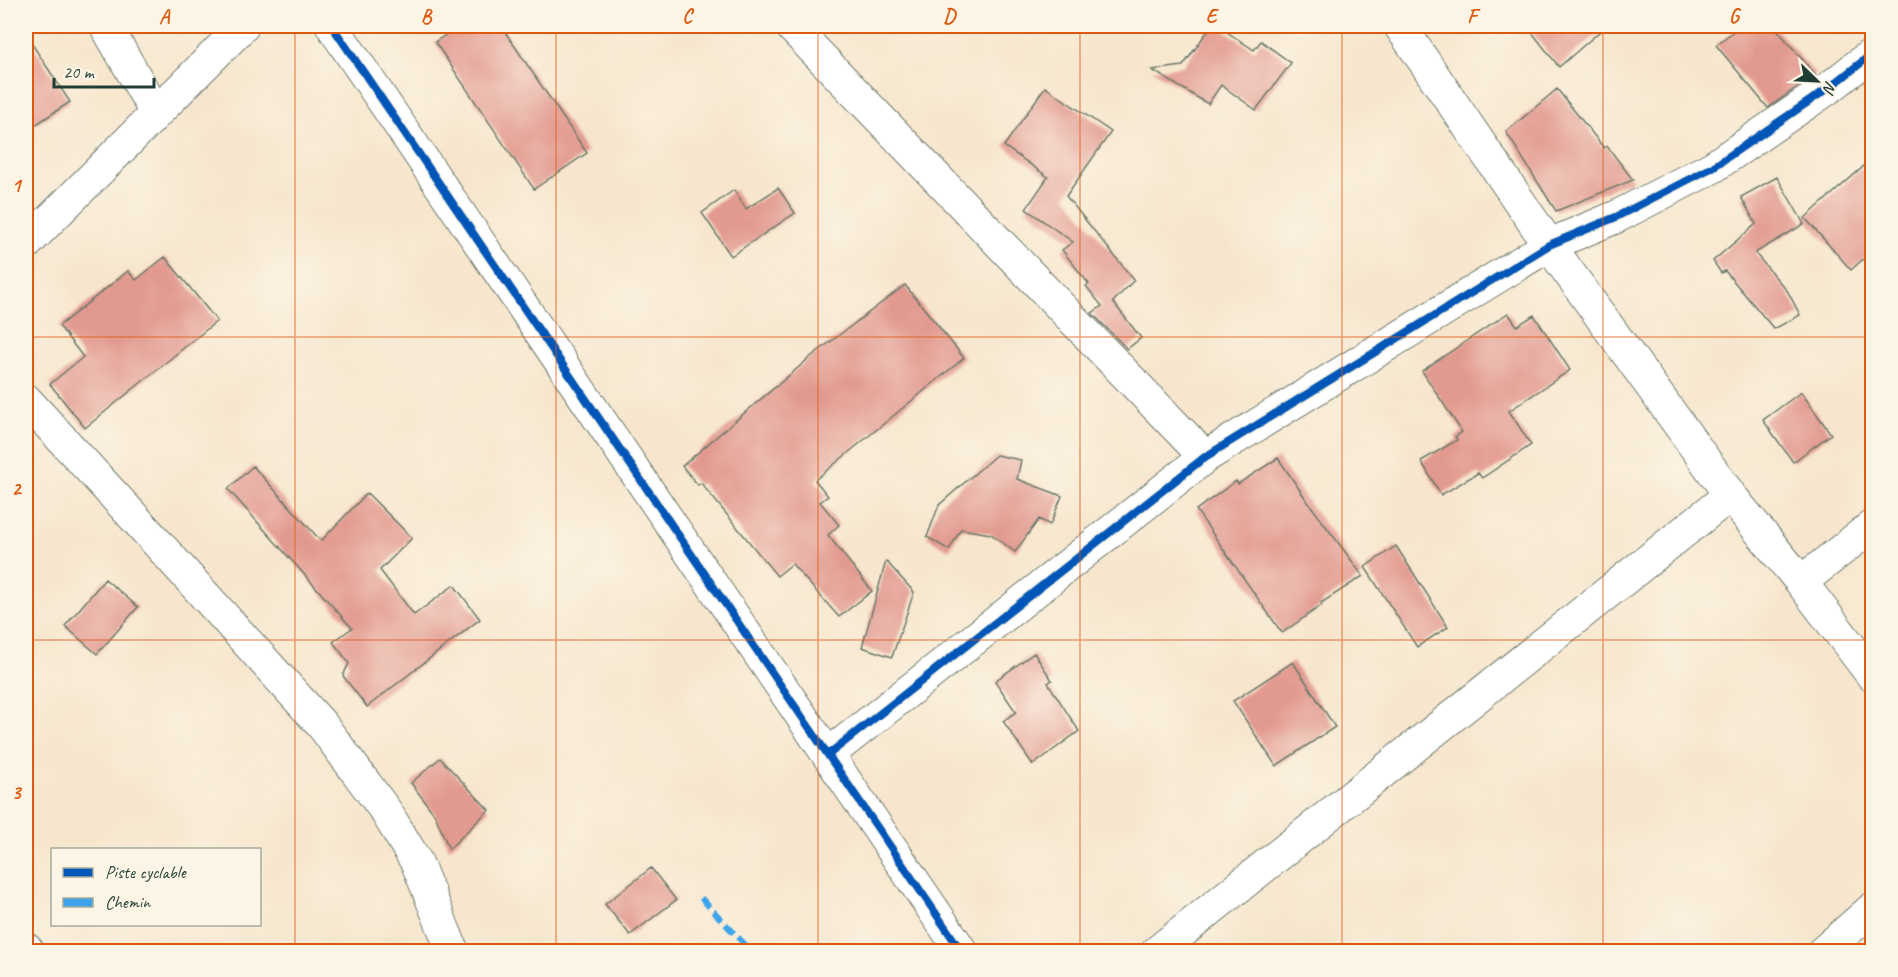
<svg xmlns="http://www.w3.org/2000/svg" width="1898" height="977" font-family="Caveat,sans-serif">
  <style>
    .building { fill: #e2998f }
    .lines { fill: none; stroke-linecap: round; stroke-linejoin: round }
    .street-casing { stroke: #6b786a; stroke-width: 34 }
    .street { stroke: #fff; stroke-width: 32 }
    .quiet { stroke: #3da4eb; stroke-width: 6; stroke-dasharray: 12 6; stroke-linecap: butt }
    .cycleway-casing { stroke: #fcf5e5; stroke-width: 11 }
    .cycleway { stroke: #0057b8; stroke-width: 8 }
    .grid { fill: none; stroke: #de580e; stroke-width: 1.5; stroke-opacity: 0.55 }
    .neatline { fill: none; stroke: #de580e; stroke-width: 2 }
    .grid-label { font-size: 20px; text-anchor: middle; font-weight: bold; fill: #de580e }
  </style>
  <rect width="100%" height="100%" fill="#fcf5e5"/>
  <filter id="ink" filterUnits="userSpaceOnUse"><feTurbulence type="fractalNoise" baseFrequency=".0167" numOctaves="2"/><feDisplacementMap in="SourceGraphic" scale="12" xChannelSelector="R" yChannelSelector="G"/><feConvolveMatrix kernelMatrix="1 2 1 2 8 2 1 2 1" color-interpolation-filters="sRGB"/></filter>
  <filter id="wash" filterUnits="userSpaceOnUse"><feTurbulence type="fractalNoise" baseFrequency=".008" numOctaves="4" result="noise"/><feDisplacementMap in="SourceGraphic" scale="24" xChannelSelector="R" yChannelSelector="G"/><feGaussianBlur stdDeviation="1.35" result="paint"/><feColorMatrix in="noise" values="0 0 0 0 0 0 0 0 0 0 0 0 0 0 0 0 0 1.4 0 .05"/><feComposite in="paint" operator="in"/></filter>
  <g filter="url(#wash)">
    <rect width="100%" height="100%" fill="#f7e6cd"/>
    <g id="blocks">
      <path class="building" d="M 459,26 L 501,26 L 587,153 L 534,189 L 435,42 Z
        M 1211,26 L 1218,26 L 1254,50 L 1261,41 L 1291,63 L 1256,110 L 1221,85 L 1208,104 L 1152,70 L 1183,66 Z
        M 1527,26 L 1606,26 L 1559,67 Z
        M 1740,26 L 1774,26 L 1815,74 L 1768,108 L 1716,45 Z
        M 26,35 L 70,102 L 26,131 Z
        M 1045,87 L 1111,132 L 1066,196 L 1134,280 L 1113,302 L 1141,338 L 1127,349 L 1092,313 L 1102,306 L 1086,286 L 1089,284 L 1062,250 L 1073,242 L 1026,209 L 1048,177 L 1004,146 Z
        M 1557,89 L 1604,148 L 1607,146 L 1633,180 L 1556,211 L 1506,132 Z
        M 1872,159 L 1872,251 L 1851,270 L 1805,218 Z
        M 1777,177 L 1804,224 L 1755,253 L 1788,292 L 1800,315 L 1774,329 L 1725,271 L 1721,273 L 1713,261 L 1756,224 L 1741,197 Z
        M 778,188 L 795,213 L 731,256 L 702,213 L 734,190 L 746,209 Z
        M 165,257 L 217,321 L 85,428 L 50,384 L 83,357 L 59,326 L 128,271 L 136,280 Z
        M 905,285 L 964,358 L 815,480 L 828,496 L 820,502 L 839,525 L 828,535 L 872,591 L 839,617 L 792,564 L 777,576 L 701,483 L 698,485 L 682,466 L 813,355 Z
        M 1508,313 L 1517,326 L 1534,315 L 1570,370 L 1509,411 L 1531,445 L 1482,478 L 1478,473 L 1441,495 L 1421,461 L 1457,440 L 1455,437 L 1462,432 L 1422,371 Z
        M 1801,392 L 1831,434 L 1793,462 L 1763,420 Z
        M 996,455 L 1021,460 L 1017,479 L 1062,496 L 1050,525 L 1039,519 L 1015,552 L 991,534 L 961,529 L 949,550 L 927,537 L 939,505 Z
        M 1278,458 L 1308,502 L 1363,576 L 1321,603 L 1322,605 L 1282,633 L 1196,510 L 1236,481 L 1238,484 Z
        M 253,466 L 321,541 L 367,493 L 412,538 L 380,570 L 414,615 L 454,585 L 480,619 L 367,707 L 343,676 L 349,663 L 333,642 L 352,628 L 228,489 Z
        M 1396,546 L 1448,627 L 1417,647 L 1365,567 Z
        M 886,561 L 914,592 L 892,657 L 862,647 Z
        M 105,579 L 138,607 L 97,654 L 65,626 Z
        M 1034,653 L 1052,680 L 1048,683 L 1079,731 L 1033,765 L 1003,721 L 1016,712 L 995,681 Z
        M 1293,662 L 1335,727 L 1276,766 L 1233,701 Z
        M 440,758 L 489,810 L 449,849 L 435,815 L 411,783 Z
        M 651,868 L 676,900 L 630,935 L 605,904 Z"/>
    </g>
  </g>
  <g filter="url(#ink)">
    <use href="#blocks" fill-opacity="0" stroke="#6b786a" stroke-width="1.5"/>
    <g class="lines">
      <g class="street-casing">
        <path id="street" d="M 106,26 L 156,113
          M 332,26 L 962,952
          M 791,26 L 1205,457
          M 1400,26 L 1549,245 L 1730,495 L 1801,582 L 1872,675
          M 26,244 L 243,26
          M 26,400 L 132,515 L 322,725 L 385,810 L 417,863 L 453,952
          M 1801,582 L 1872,526
          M 829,754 L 1205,457 L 1549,245 L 1616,217 L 1713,167 L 1833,85 L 1872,54
          M 26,949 L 29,952
          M 1157,952 L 1730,495
          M 1823,952 L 1872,909"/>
      </g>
      <use href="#street" class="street"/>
      <path class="quiet" d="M 701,898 L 752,952"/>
      <g class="cycleway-casing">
        <path id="cycleway" d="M 332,26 L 962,952
          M 829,754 L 1205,457 L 1549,245 L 1616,217 L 1713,167 L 1833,85 L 1872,54"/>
      </g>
      <use href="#cycleway" class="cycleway"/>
    </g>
  </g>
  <path class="grid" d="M 295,26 L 295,952M 556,26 L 556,952M 818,26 L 818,952M 1080,26 L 1080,952M 1342,26 L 1342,952M 1603,26 L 1603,952M 26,337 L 1872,337M 26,640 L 1872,640"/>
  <rect width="1898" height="977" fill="none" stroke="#fcf5e5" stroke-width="66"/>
  <rect x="51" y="848" width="210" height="78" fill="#fcf5e5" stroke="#a4ab9e" stroke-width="1.5"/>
  <rect x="63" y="868" width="30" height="9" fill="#0057b8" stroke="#a4ab9e" stroke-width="1.5"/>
  <text x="105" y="878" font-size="18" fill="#1f3d34">Piste cyclable</text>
  <rect x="63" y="898" width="30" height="9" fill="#3da4eb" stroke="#a4ab9e" stroke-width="1.5"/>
  <text x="105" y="908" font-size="18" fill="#1f3d34">Chemin</text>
  <g transform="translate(1817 81) rotate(114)" stroke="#fcf5e5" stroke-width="4.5" paint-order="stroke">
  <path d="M0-4.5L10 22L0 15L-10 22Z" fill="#1f3d34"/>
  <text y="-9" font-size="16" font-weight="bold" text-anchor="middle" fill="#1f3d34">N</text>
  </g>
  <path d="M54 78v9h100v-9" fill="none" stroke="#1f3d34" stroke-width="3"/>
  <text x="63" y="78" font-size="18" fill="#1f3d34" stroke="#fcf5e5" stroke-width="4.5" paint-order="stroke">20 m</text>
  <rect x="33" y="33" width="1832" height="911" class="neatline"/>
  <g class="grid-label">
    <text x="164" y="23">A</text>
    <text x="426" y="23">B</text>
    <text x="687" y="23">C</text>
    <text x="949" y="23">D</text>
    <text x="1211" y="23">E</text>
    <text x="1472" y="23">F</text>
    <text x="1734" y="23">G</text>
    <text x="16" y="192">1</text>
    <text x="16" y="495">2</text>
    <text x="16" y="799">3</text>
  </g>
</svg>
